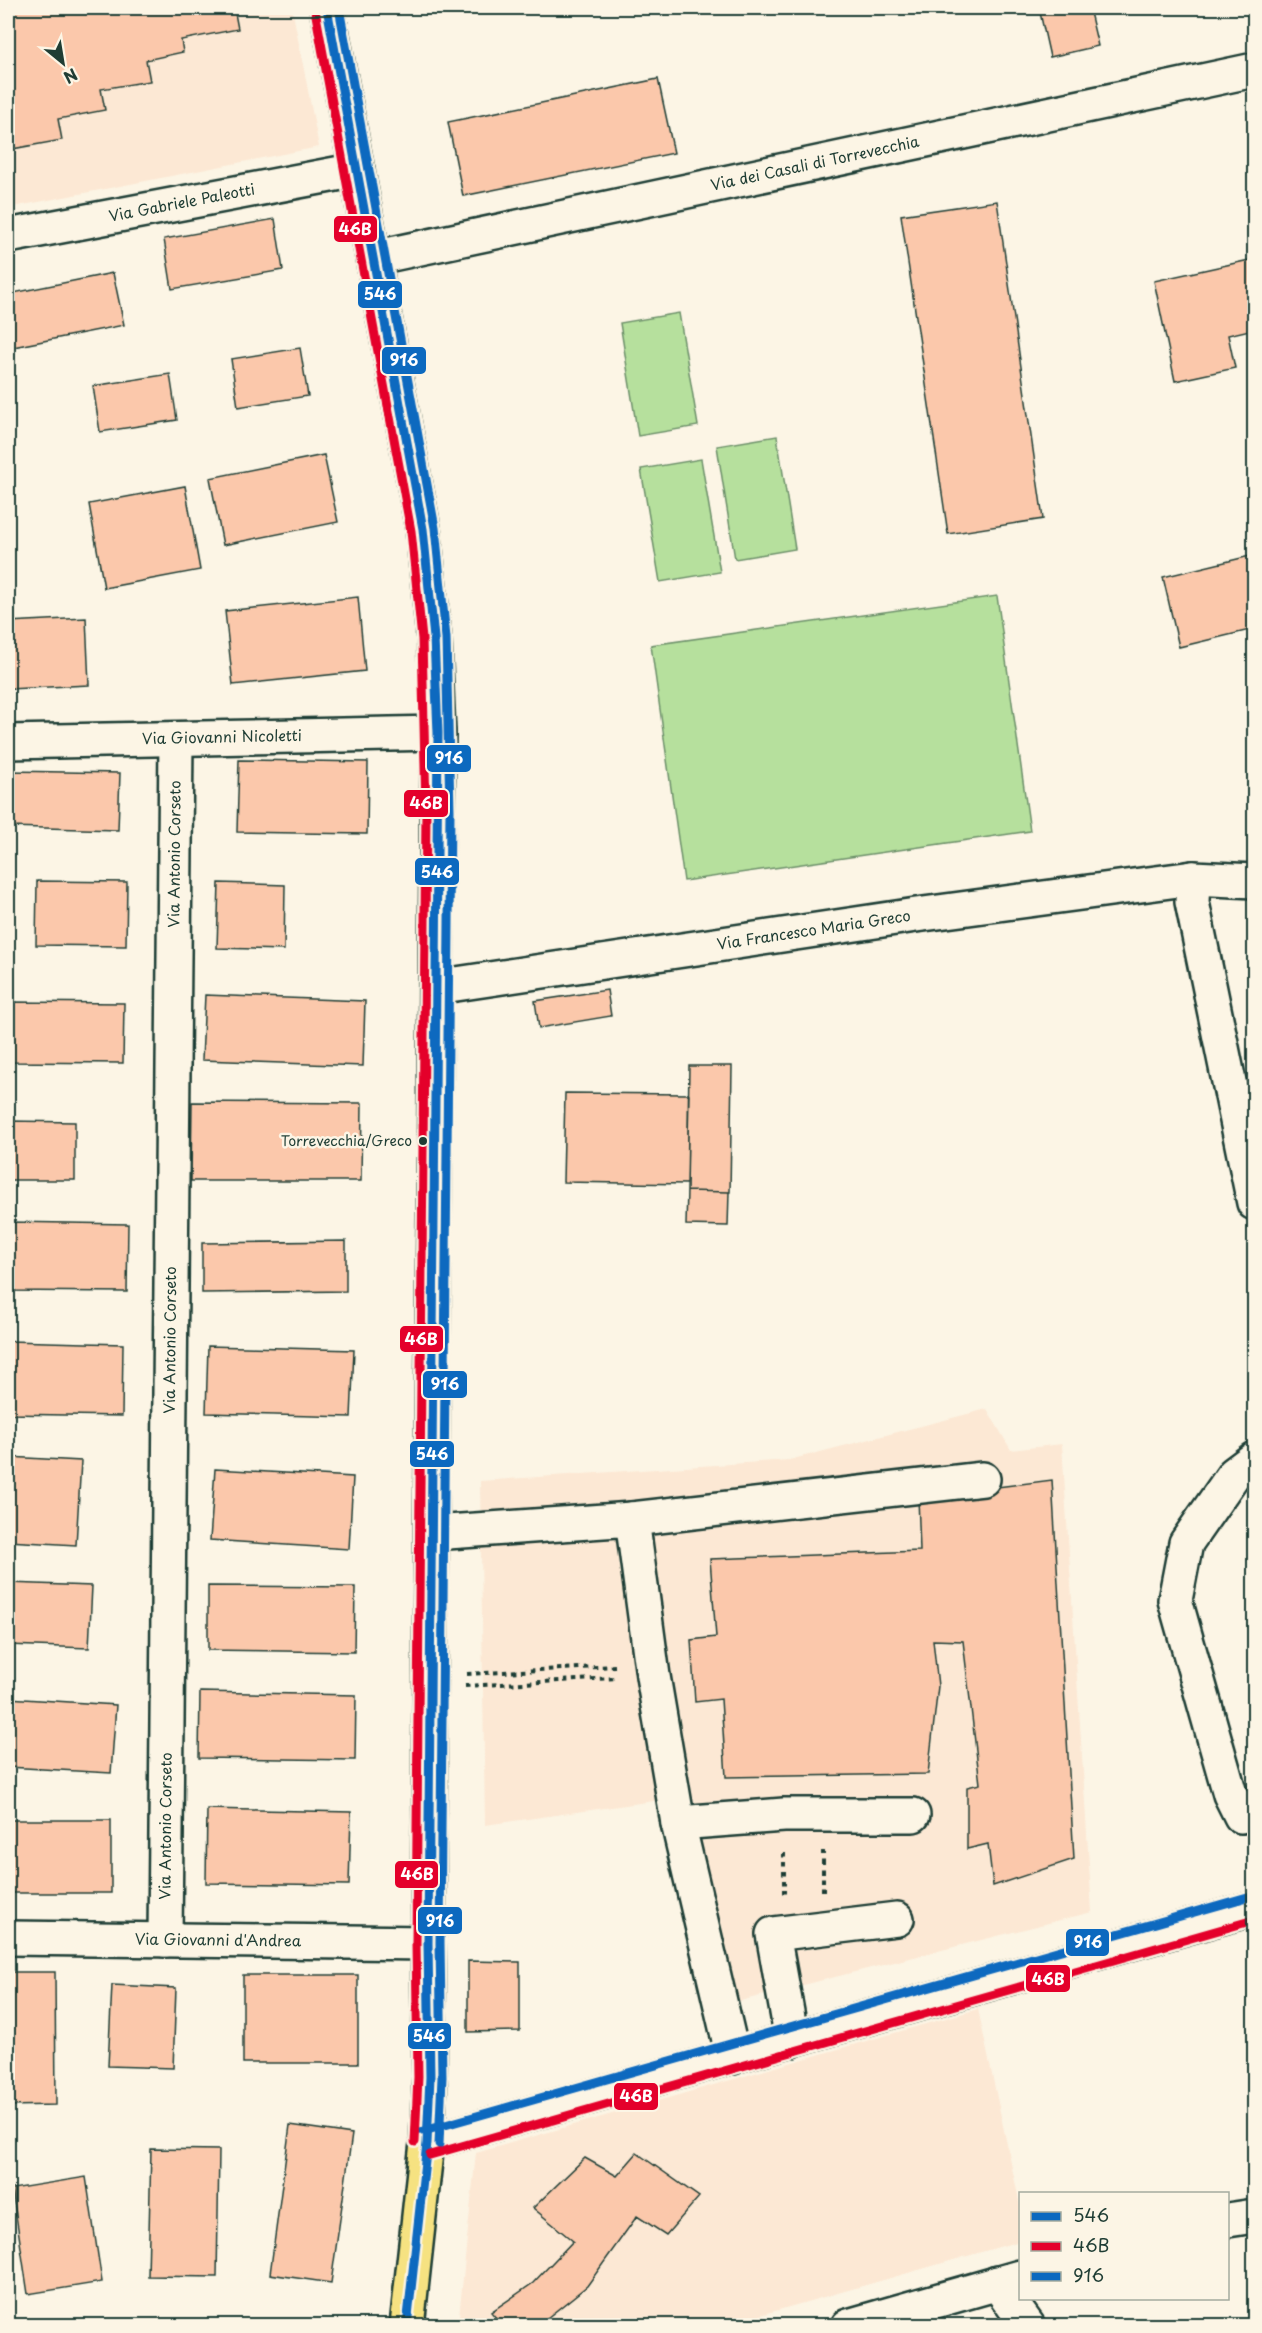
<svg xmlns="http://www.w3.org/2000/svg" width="1262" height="2333" font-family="'Playpen Sans',sans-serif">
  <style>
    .built { fill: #fce8d4 }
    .green { fill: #b6e09d; stroke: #6a8e68; stroke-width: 1.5 }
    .building { fill: #fbc8ab; stroke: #1f3d34; stroke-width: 1.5 }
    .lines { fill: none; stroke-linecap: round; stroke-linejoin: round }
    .minor-casing { stroke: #1f3d34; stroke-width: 38 }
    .major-casing { stroke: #1f3d34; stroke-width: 38 }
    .path { stroke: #1f3d34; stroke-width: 4; stroke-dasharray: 4.5 4.5; stroke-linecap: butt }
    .minor { stroke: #fcf5e5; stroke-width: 33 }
    .major { stroke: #f6e281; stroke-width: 33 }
    .bus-1-casing { stroke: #fcf5e5; stroke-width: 14 }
    .bus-2-casing { stroke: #fcf5e5; stroke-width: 14 }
    .bus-3-casing { stroke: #fcf5e5; stroke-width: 14 }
    .bus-1 { stroke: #0c69bf; stroke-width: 9 }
    .bus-2 { stroke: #e4002b; stroke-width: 9 }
    .bus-3 { stroke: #0c69bf; stroke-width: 9 }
    .bus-dot { fill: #1f3d34; stroke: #fcf5e5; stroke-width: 2 }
    .labels { text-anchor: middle; stroke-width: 5; stroke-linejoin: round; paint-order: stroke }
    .bus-label { font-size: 14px; fill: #1f3d34; stroke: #fcf5e5; text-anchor: end }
    .street-label { font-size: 15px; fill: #1f3d34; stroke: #fcf5e5 }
    .line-badge { stroke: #fcf5e5; stroke-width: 2 }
    .badge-label { font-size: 16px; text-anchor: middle; font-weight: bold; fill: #fff }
  </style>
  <rect width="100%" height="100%" fill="#fcf5e5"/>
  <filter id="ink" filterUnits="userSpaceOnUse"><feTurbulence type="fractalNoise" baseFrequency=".0167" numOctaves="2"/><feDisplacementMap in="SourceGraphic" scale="12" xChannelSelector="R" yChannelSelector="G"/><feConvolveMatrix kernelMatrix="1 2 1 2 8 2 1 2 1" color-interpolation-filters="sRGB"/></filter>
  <g filter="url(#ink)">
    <path class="built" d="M 8,8 L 292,8 L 319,147 L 8,208 Z
      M 987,1409 L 1011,1450 L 1062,1444 L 1092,1912 L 736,2002 L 675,1798 L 485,1825 L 480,1481 L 789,1460 Z
      M 978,2009 L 1020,2205 L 1020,2241 L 726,2325 L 458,2326 L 476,2153 Z"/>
    <path class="green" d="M 679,313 L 698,426 L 638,436 L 620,323 Z
      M 777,436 L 795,549 L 735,559 L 717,446 Z
      M 701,459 L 720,572 L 660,582 L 641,469 Z
      M 997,596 L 1030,831 L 684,881 L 651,645 Z"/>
    <path class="building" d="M 8,8 L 234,8 L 238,29 L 181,40 L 183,52 L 146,60 L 150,81 L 101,89 L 105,110 L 58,119 L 62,140 L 12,149 L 8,121 Z
      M 1039,8 L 1089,8 L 1098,46 L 1050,57 Z
      M 658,79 L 674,153 L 463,196 L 448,122 Z
      M 997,201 L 1043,519 L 948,534 L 901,215 Z
      M 275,219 L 283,270 L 172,289 L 164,239 Z
      M 1254,259 L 1254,329 L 1228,335 L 1235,368 L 1175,381 L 1154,281 Z
      M 113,273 L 124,325 L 13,347 L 8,319 L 8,294 Z
      M 300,348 L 308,396 L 238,407 L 231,359 Z
      M 170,374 L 177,420 L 100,432 L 93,386 Z
      M 324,455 L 338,522 L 223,545 L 210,478 Z
      M 185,486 L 200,570 L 104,588 L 89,504 Z
      M 1254,555 L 1254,629 L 1179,647 L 1163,577 Z
      M 358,597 L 365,671 L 233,685 L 225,611 Z
      M 86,618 L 89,685 L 8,689 L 8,622 Z
      M 239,760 L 368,762 L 367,834 L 237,832 Z
      M 8,771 L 120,773 L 118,830 L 8,827 Z
      M 37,881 L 127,882 L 126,946 L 36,945 Z
      M 219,883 L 285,885 L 284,950 L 217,948 Z
      M 607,990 L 611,1016 L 539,1028 L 535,1001 Z
      M 205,995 L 365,1001 L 363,1066 L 202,1060 Z
      M 8,1002 L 124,1003 L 123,1063 L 8,1062 Z
      M 689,1066 L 732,1066 L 730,1192 L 687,1191 Z
      M 565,1093 L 689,1094 L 687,1184 L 563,1182 Z
      M 192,1102 L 362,1103 L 361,1181 L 191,1181 Z
      M 8,1121 L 75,1122 L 75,1180 L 8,1180 Z
      M 687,1191 L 729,1192 L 728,1226 L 686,1225 Z
      M 8,1222 L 128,1224 L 127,1292 L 8,1291 Z
      M 346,1241 L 346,1291 L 202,1293 L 202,1243 Z
      M 8,1341 L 123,1344 L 122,1416 L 8,1414 Z
      M 208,1346 L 354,1350 L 351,1417 L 206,1413 Z
      M 8,1457 L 81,1461 L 76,1545 L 8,1541 Z
      M 215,1469 L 353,1477 L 349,1549 L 210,1540 Z
      M 1052,1480 L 1074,1859 L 993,1886 L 988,1844 L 967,1849 L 967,1787 L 980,1784 L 963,1641 L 933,1640 L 938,1686 L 928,1774 L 726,1777 L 721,1699 L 695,1702 L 691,1640 L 716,1637 L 710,1559 L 920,1551 L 918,1497 Z
      M 8,1583 L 92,1586 L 89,1648 L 8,1645 Z
      M 208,1586 L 355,1587 L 354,1652 L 208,1650 Z
      M 200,1692 L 356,1695 L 355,1760 L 199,1758 Z
      M 8,1698 L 116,1705 L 111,1773 L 8,1767 Z
      M 207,1809 L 351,1812 L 349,1885 L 206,1883 Z
      M 8,1820 L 111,1820 L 111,1893 L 8,1893 Z
      M 468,1961 L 520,1962 L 520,2031 L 468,2032 Z
      M 8,1972 L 55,1972 L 56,2105 L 8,2106 Z
      M 243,1975 L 358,1975 L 358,2063 L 243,2063 Z
      M 112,1985 L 176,1988 L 173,2068 L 108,2066 Z
      M 290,2125 L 352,2134 L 331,2283 L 270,2274 Z
      M 151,2149 L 219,2150 L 217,2277 L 148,2276 Z
      M 637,2153 L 699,2197 L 666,2235 L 637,2216 L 587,2286 L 537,2326 L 503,2326 L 491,2312 L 533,2283 L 573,2241 L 533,2208 L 585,2158 L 617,2176 Z
      M 86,2177 L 102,2282 L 28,2294 L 12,2189 Z"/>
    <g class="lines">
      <g class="minor-casing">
        <g id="minor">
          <path id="s1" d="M 8,236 L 357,170"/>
          <path id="s2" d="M 373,258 L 1254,70"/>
          <path id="s3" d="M 8,742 L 438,733"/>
          <path d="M 1193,878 L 1192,902 L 1254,1203"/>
          <path id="s4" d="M 436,987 L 916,915 L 1193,878 L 1254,881"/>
          <path d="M 1254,1459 L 1234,1474 L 1186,1543 L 1175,1600 L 1230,1794 L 1241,1816 L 1254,1812"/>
          <path d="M 632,1519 L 983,1479"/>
          <path d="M 433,1533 L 632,1519 L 653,1676 L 678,1823 L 784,1815 L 913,1815"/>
          <path d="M 678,1823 L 733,2057"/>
          <path id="s5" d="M 8,1938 L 428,1943"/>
          <path id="s6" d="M 165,1940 L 176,739"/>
          <path d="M 792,2040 L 773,1934 L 897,1919"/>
          <path d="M 427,2143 L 1254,1908"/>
          <path d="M 1228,2220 L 1254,2216"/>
          <path d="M 997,2283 L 1028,2326"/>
          <path d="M 848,2326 L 1020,2277"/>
        </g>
      </g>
      <g class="major-casing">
        <path id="major" d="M 327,8 L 423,529 L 434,638 L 438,733 L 428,1943 L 430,2077 L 427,2143 L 407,2326"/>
      </g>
      <path class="path" d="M 467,1674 L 615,1666
        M 465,1686 L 616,1678
        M 784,1853 L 784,1896
        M 823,1891 L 823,1851"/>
      <use href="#minor" class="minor"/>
      <use href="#major" class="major"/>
      <g class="bus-1-casing">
        <path id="bus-1" d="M 327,8 L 423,529 L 434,638 L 438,733 L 428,1943 L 430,2077 L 427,2143 L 407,2326"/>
      </g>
      <g class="bus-2-casing">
        <path id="bus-2" d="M 315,10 L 411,531 L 422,639 L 426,810 L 416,1943 L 418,2077 L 415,2142
          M 430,2155 L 1254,1920"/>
      </g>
      <g class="bus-3-casing">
        <path id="bus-3" d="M 339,8 L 435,528 L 446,638 L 450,810 L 440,1943 L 442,2077 L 439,2144
          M 424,2131 L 1251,1896"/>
      </g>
      <use href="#bus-1" class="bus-1"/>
      <use href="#bus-2" class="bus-2"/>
      <use href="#bus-3" class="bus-3"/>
    </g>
  </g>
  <circle class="bus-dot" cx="423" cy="1141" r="5"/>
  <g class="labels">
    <g class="bus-label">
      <text x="412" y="1146">Torrevecchia/Greco</text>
    </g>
    <g class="street-label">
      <text dy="5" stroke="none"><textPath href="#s2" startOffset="452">Via dei Casali di Torrevecchia</textPath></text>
      <text dy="5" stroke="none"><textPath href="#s1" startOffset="177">Via Gabriele Paleotti</textPath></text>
      <text dy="5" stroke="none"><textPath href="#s3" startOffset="214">Via Giovanni Nicoletti</textPath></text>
      <text dy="5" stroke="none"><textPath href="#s6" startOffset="1086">Via Antonio Corseto</textPath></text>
      <text dy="5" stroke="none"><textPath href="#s4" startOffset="382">Via Francesco Maria Greco</textPath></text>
      <text dy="5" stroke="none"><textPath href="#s6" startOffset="600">Via Antonio Corseto</textPath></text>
      <text dy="5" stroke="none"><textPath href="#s6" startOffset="114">Via Antonio Corseto</textPath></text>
      <text dy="5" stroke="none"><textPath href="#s5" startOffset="210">Via Giovanni d'Andrea</textPath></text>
    </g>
  </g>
  <g class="line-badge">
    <rect x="333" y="215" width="45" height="28" rx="6" fill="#e4002b"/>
    <rect x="357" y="280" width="46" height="29" rx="6" fill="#0c69bf"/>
    <rect x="381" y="346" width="46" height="29" rx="6" fill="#0c69bf"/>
    <rect x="426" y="744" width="46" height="29" rx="6" fill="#0c69bf"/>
    <rect x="403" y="789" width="46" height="29" rx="6" fill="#e4002b"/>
    <rect x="414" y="857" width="46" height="29" rx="6" fill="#0c69bf"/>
    <rect x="399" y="1325" width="45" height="28" rx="6" fill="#e4002b"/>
    <rect x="422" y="1370" width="46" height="29" rx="6" fill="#0c69bf"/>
    <rect x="409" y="1440" width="46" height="28" rx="6" fill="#0c69bf"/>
    <rect x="394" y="1860" width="45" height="29" rx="6" fill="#e4002b"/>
    <rect x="417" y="1906" width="46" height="29" rx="6" fill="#0c69bf"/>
    <rect x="1065" y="1928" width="45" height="29" rx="6" fill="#0c69bf"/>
    <rect x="1025" y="1964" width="46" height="29" rx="6" fill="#e4002b"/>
    <rect x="407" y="2022" width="45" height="28" rx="6" fill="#0c69bf"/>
    <rect x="613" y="2082" width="46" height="29" rx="6" fill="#e4002b"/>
  </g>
  <g class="badge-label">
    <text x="355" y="235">46B</text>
    <text x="380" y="300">546</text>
    <text x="404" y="366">916</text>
    <text x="449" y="764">916</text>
    <text x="426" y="809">46B</text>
    <text x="437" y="878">546</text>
    <text x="421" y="1345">46B</text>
    <text x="445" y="1390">916</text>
    <text x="432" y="1460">546</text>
    <text x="417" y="1880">46B</text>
    <text x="440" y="1927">916</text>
    <text x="1088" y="1948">916</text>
    <text x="1048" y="1985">46B</text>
    <text x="429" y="2042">546</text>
    <text x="636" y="2102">46B</text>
  </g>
  <rect width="1262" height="2333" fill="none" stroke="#fcf5e5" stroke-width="30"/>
  <rect x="15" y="15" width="1232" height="2303" fill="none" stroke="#1f3d34" stroke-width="2" filter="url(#ink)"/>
  <rect x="1019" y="2192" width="210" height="108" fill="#fcf5e5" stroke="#a4ab9e" stroke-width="1.5"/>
  <rect x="1031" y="2212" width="30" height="9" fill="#0c69bf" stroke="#a4ab9e" stroke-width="1.5"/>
  <text x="1073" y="2222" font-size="18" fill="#1f3d34">546</text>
  <rect x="1031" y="2242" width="30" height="9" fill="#e4002b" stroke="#a4ab9e" stroke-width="1.5"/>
  <text x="1073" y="2252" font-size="18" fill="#1f3d34">46B</text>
  <rect x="1031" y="2272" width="30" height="9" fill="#0c69bf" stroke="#a4ab9e" stroke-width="1.5"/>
  <text x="1073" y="2282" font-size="18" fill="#1f3d34">916</text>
  <g transform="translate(63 63) rotate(150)" stroke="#fcf5e5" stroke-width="4.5" paint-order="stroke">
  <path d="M0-4.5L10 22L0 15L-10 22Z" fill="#1f3d34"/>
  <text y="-9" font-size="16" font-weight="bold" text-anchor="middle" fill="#1f3d34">N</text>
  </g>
</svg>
